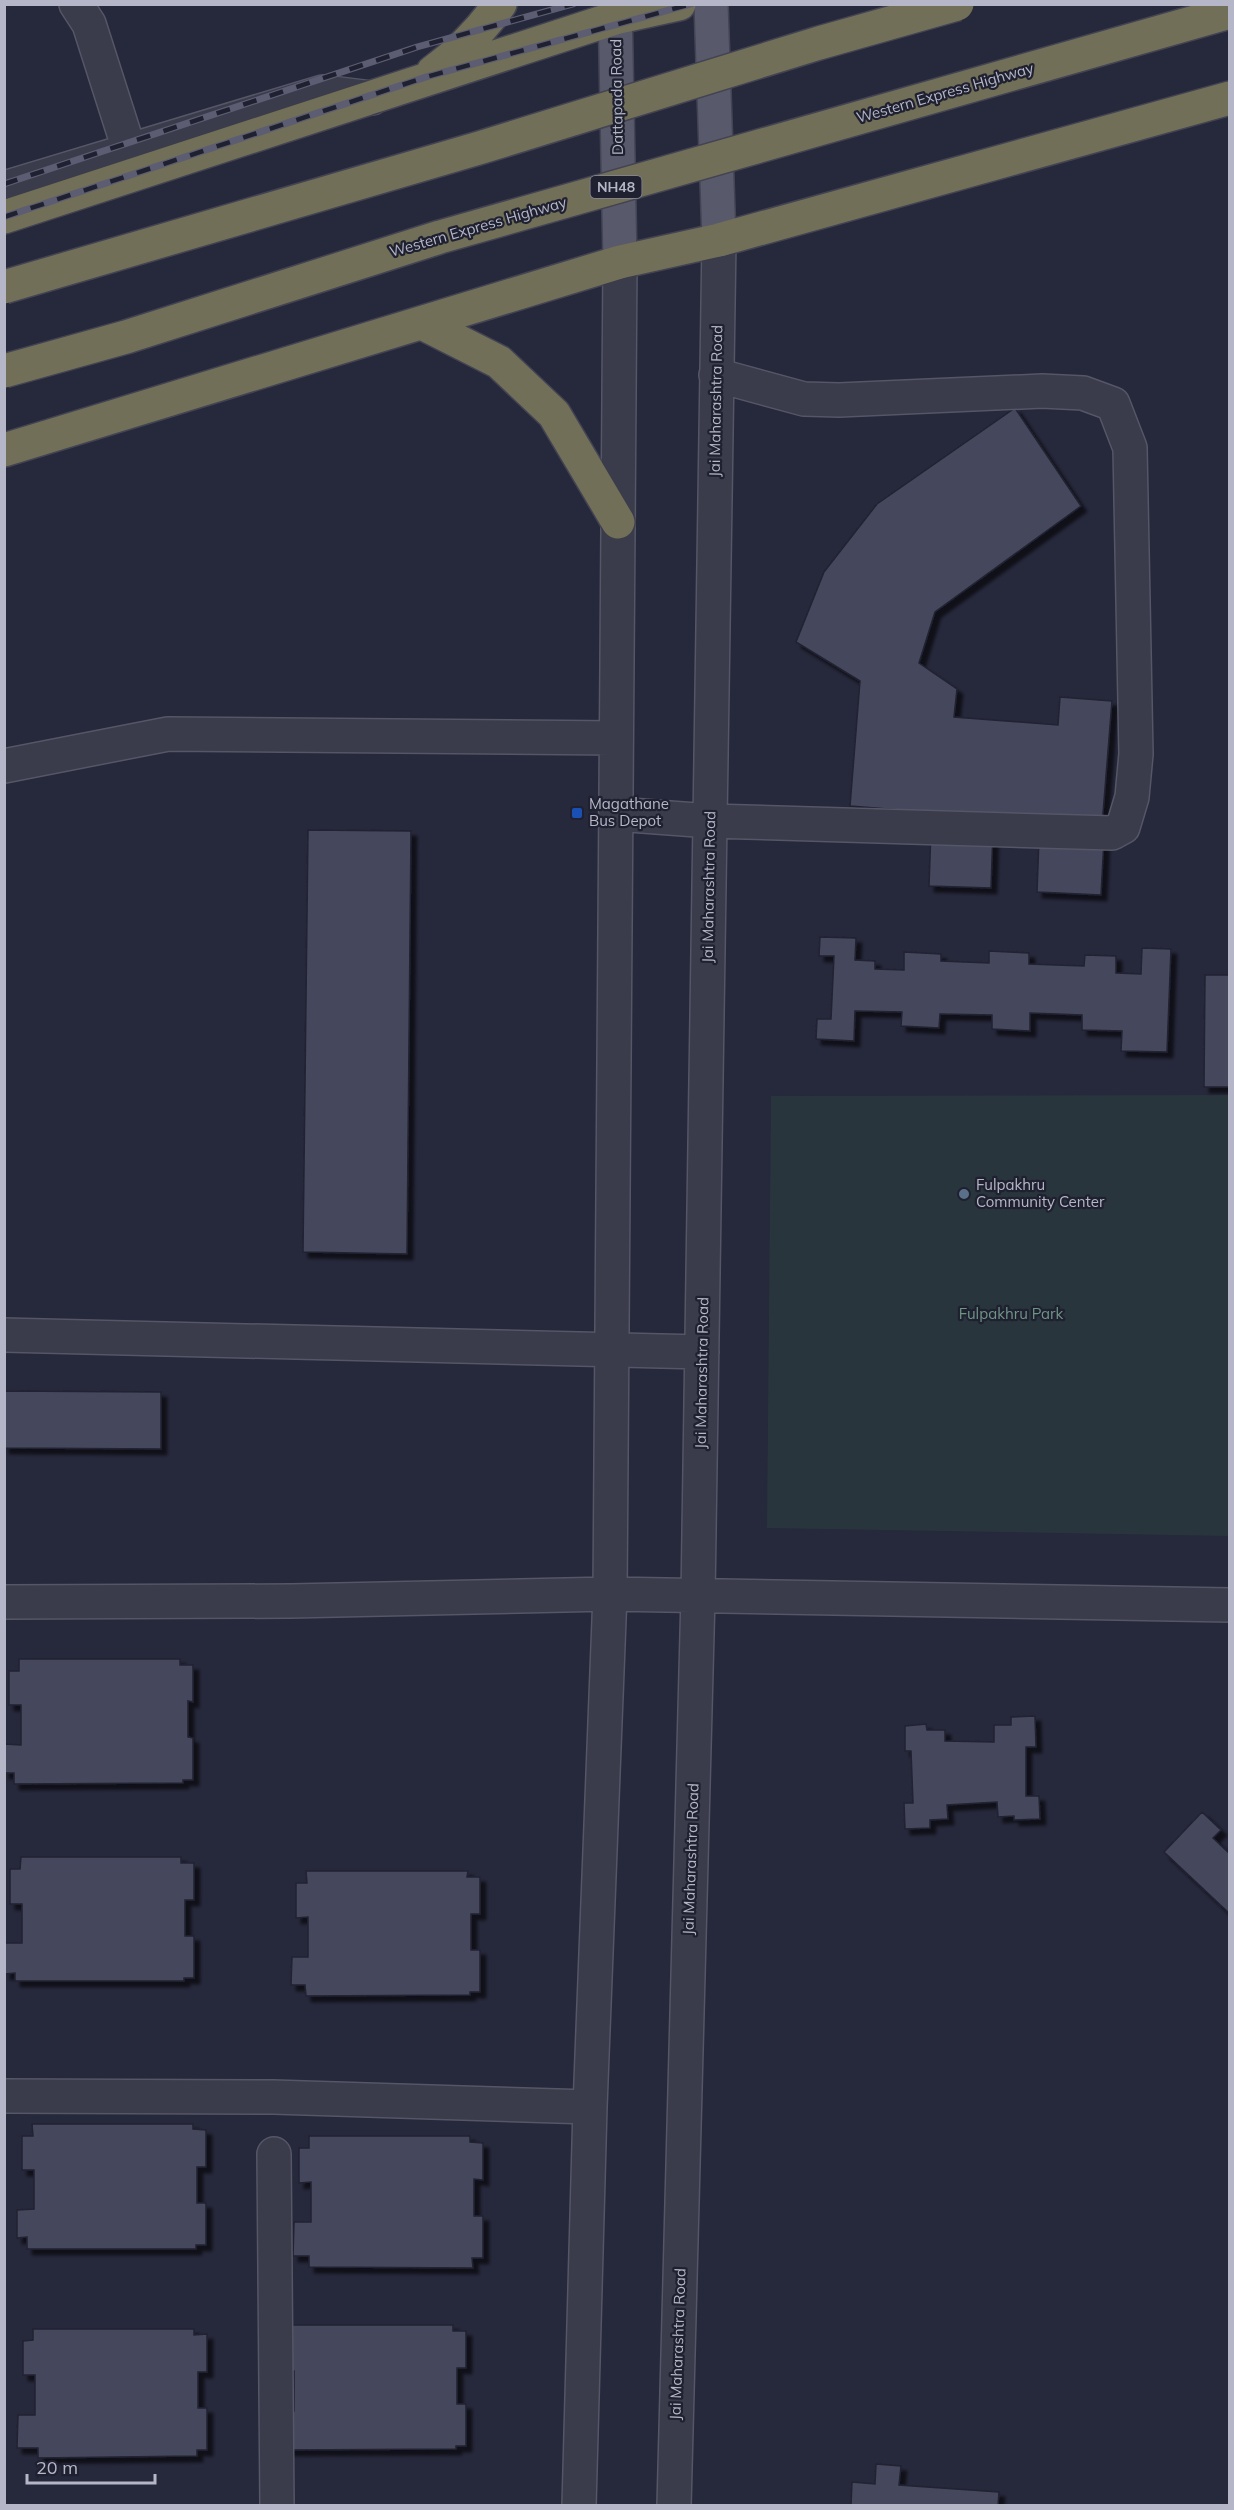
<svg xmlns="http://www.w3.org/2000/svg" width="1234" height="2510" font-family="Mulish,sans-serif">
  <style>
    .green { fill: #29353d }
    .building { fill: #45475c; stroke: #212232; stroke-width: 1.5; filter: url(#shadow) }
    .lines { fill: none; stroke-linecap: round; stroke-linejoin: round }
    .minor-casing { stroke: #555666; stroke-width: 36 }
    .major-casing { stroke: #434454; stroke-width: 36 }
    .highway-casing { stroke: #424353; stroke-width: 36 }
    .minor { stroke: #3a3b4b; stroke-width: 33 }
    .major { stroke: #58596b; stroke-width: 33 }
    .highway { stroke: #716f57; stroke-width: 33 }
    .rail-casing { stroke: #5c5d72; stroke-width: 7 }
    .rail { stroke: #1f2030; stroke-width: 4.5; stroke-dasharray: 14; stroke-linecap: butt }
    .highway-bridge-casing { stroke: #424353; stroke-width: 36; stroke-linecap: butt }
    .highway-bridge { stroke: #716f57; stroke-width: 33 }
    .transit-dot { fill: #1a4fb4; stroke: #1f2030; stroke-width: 2 }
    .service-dot { fill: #5c6f8a; stroke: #1f2030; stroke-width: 2 }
    .labels { text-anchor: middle; stroke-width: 4.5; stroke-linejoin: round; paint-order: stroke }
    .shield { fill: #1f2030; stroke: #88899a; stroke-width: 1.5 }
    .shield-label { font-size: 14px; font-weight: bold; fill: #b5b6c7 }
    .street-label { font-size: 15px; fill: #b5b6c7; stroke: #1f2030 }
    .poi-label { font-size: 15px; fill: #b5b6c7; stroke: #1f2030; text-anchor: start }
    .park-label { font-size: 15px; fill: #6f9585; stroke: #1f2030 }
  </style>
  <defs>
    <filter id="shadow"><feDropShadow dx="5.5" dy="5.5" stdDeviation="1.5" flood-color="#0009"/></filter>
  </defs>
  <rect width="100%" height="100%" fill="#26283b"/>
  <path class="green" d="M 1229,1095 L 1229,1536 L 767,1528 L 771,1096 Z"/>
  <path class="building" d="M 1015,408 L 1081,506 L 935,612 L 919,663 L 957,689 L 954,717 L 1058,725 L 1060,697 L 1112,701 L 1102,826 L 850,806 L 860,681 L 796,642 L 824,572 L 877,504 Z
    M 931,829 L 993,831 L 991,888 L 929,886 Z
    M 308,830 L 411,831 L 407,1254 L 303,1252 Z
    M 1039,838 L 1104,840 L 1101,895 L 1037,892 Z
    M 820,937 L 856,938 L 855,960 L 875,961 L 875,969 L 904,970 L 904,952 L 941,954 L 941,961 L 989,963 L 989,951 L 1029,953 L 1029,964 L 1084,966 L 1085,955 L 1116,956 L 1116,973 L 1141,974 L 1142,948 L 1171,949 L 1167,1052 L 1121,1051 L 1122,1031 L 1082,1030 L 1082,1015 L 1030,1013 L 1030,1031 L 992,1029 L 992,1015 L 940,1014 L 939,1028 L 901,1026 L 902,1012 L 855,1011 L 854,1041 L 816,1039 L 817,1019 L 831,1019 L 834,956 L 819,956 Z
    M 1205,975 L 1230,975 L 1230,1087 L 1204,1087 Z
    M 4,1391 L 161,1392 L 161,1449 L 4,1448 Z
    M 19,1659 L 180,1659 L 180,1665 L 193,1665 L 193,1702 L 188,1701 L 188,1737 L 193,1738 L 193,1780 L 183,1780 L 183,1783 L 14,1784 L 14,1773 L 4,1773 L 4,1744 L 21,1745 L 21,1705 L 9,1705 L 9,1671 L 19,1671 Z
    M 1035,1716 L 1036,1747 L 1026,1747 L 1026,1796 L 1039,1796 L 1040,1819 L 1014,1820 L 1014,1816 L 998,1817 L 997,1802 L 947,1805 L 948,1819 L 930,1820 L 930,1828 L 905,1829 L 904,1803 L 913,1803 L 911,1751 L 905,1751 L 905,1726 L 926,1724 L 927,1730 L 945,1730 L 945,1741 L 994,1742 L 994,1725 L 1011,1725 L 1011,1717 Z
    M 1202,1812 L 1221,1830 L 1213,1838 L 1230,1854 L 1230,1914 L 1164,1852 Z
    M 21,1857 L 181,1857 L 181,1863 L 194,1863 L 194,1900 L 185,1900 L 185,1936 L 194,1936 L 194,1978 L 184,1978 L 184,1981 L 15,1981 L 15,1973 L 5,1974 L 5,1943 L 22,1943 L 22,1904 L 10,1904 L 10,1869 L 20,1869 Z
    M 306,1871 L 468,1871 L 467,1877 L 480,1877 L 480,1914 L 471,1914 L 471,1950 L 480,1950 L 480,1992 L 470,1992 L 470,1995 L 306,1996 L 305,1985 L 291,1985 L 292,1957 L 308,1957 L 308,1917 L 296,1918 L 296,1883 L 307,1883 Z
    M 32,2124 L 193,2124 L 193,2129 L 206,2130 L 206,2167 L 197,2167 L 197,2203 L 206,2203 L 206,2245 L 196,2245 L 196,2249 L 27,2249 L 27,2237 L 17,2238 L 17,2210 L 34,2209 L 34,2170 L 22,2170 L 22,2136 L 33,2136 Z
    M 309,2136 L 470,2136 L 470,2142 L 483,2143 L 483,2180 L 474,2179 L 474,2216 L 483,2216 L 483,2258 L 472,2258 L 473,2268 L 309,2267 L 309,2256 L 293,2256 L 294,2222 L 311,2222 L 311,2182 L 299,2183 L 299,2148 L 309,2148 Z
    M 292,2325 L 453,2325 L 453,2331 L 466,2331 L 466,2368 L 457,2368 L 457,2404 L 466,2404 L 466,2446 L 456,2446 L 456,2449 L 287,2450 L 277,2411 L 294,2411 L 294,2371 L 282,2371 L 282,2337 L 292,2337 Z
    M 33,2329 L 194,2329 L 194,2335 L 207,2334 L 207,2372 L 198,2372 L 198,2408 L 207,2408 L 207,2450 L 197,2450 L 197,2456 L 38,2458 L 38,2448 L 17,2448 L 18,2415 L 35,2415 L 35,2375 L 23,2375 L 23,2341 L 33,2340 Z
    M 876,2464 L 901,2466 L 899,2485 L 999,2492 L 998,2506 L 851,2506 L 852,2482 L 875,2484 Z"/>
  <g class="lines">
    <g class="minor-casing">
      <path id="minor" d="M 76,4 L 89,24 L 135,168
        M 4,188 L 323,92 L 372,98
        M 4,766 L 168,734 L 616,738
        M 616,814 L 710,821 L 1112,833 L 1123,827 L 1132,797 L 1136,754 L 1130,448 L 1113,404 L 1083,393 L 1042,391 L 839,400 L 804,399 L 716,375
        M 4,1335 L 702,1352
        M 4,1602 L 291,1601 L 610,1594 L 1230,1605
        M 4,2096 L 273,2097 L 590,2107
        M 274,2154 L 277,2506
        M 579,2506 L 590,2107 L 610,1594 L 620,262
        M 674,2506 L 698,1596 L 719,240"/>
    </g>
    <g class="major-casing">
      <path id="major" d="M 615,4 L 620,262
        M 711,4 L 719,240"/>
    </g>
    <g class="highway-casing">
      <path id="highway" d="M 433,72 C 458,54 481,30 500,4
        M 4,217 L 615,18 L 679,4
        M 422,323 L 499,362 L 554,414 L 618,522
        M 4,450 L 620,262 L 719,240 L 1230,98"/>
    </g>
    <use href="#minor" class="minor"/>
    <use href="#major" class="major"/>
    <use href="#highway" class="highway"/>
    <g class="rail-casing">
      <path id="rail" d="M 4,184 L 417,47 L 573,4
        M 4,217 L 426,77 L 691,4"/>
    </g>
    <use href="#rail" class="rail"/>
    <g class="highway-bridge-casing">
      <path id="highway-bridge" d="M 4,287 L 479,148 L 819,43 L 957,4
        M 4,371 L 126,337 L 440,237 L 1230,12"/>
    </g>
    <use href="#highway-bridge" class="highway-bridge"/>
  </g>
  <rect class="transit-dot" x="571" y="807" width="12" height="12" rx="3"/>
  <circle class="service-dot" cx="964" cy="1194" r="6"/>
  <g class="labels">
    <rect class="shield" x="590.5" y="176" width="51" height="22" rx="4.5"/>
    <g class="shield-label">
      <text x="616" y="192">NH48</text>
    </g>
    <g class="street-label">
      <text transform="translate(945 93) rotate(-16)" y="5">Western Express Highway</text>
      <text transform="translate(617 97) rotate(-91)" y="5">Dattapada Road</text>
      <text transform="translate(478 227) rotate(-16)" y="5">Western Express Highway</text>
      <text transform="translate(716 401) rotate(-89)" y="5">Jai Maharashtra Road</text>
      <text transform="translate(709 887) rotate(-89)" y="5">Jai Maharashtra Road</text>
      <text transform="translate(702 1373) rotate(-89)" y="5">Jai Maharashtra Road</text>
      <text transform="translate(691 1859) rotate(-88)" y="5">Jai Maharashtra Road</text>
      <text transform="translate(678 2344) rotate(-88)" y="5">Jai Maharashtra Road</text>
    </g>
    <g class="poi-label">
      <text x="589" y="809">Magathane<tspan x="589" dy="17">Bus Depot</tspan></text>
      <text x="976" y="1190">Fulpakhru<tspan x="976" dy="17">Community Center</tspan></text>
    </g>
    <g class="park-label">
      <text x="1011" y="1319">Fulpakhru Park</text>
    </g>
  </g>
  <rect width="1234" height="2510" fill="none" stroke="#b5b6c7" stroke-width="12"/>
  <path d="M27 2474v9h128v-9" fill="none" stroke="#b5b6c7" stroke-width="3"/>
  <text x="36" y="2474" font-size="18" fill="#b5b6c7" stroke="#1f2030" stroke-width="4.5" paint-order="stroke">20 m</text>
</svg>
